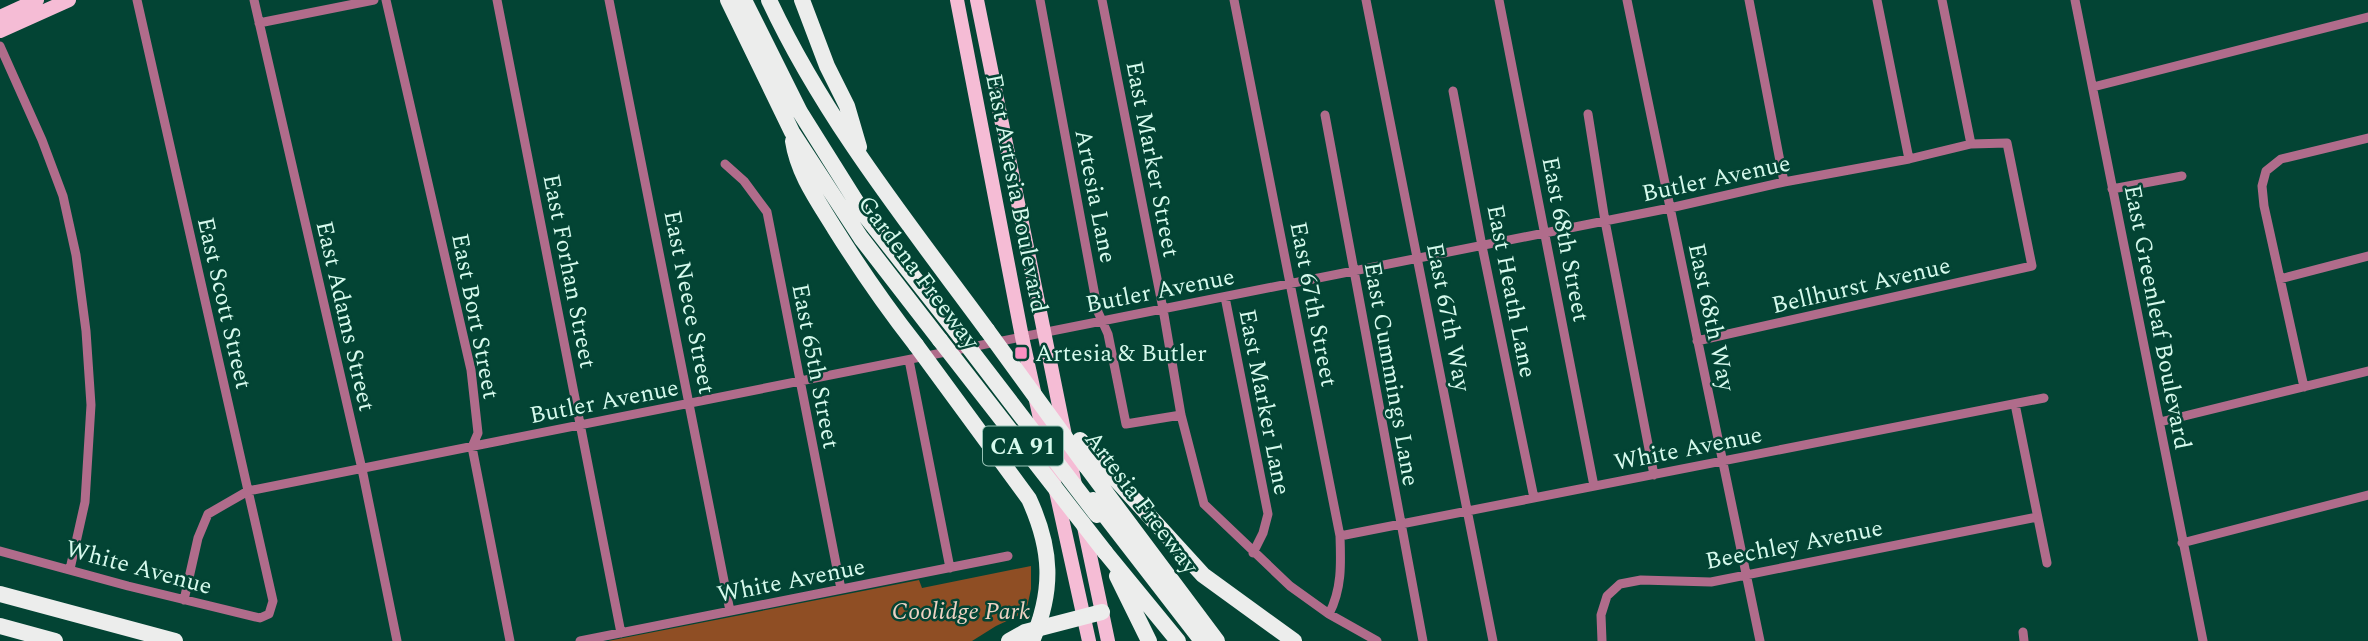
<svg xmlns="http://www.w3.org/2000/svg" width="2368" height="641" font-family="Spectral,serif">
  <style>
    .green { fill: #8f4e24 }
    .lines { fill: none; stroke-linecap: round; stroke-linejoin: round }
    .minor { stroke: #b06c8b; stroke-width: 9 }
    .primary { stroke: #f5bcd5; stroke-width: 14 }
    .motorway { stroke: #ecedec; stroke-width: 16 }
    .motorway-bridge { stroke: #ecedec; stroke-width: 16 }
    .poi-dot { fill: #fc8fc2; stroke: #034434; stroke-width: 2.5 }
    .labels { text-anchor: middle; stroke-width: 5; stroke-linejoin: round; paint-order: stroke }
    .shield { fill: #034434; stroke: #97c3b6; stroke-width: 2 }
    .shield-label { font-size: 23px; font-weight: bold; fill: #d6faed }
    .street-label { font-size: 24px; fill: #d6faed; stroke: #034434 }
    .poi-label { font-size: 24px; fill: #d6faed; stroke: #034434; text-anchor: start }
    .park-label { font-size: 24px; font-style: italic; fill: #edd2c3; stroke: #034434 }
  </style>
  <rect width="100%" height="100%" fill="#034434"/>
  <path class="green" d="M 1031,566 L 1031,589 L 1026,612 L 996,626 L 972,641 L 608,641 L 919,580 L 922,588 Z"/>
  <g class="lines">
    <path class="minor" d="M 254,0 L 362,469 L 397,641
      M 386,0 L 471,370 L 478,433 L 472,447 L 510,641
      M 497,0 L 621,633
      M 609,0 L 730,611
      M 1040,0 L 1098,312 L 1108,334 L 1126,424 L 1181,415
      M 1102,0 L 1163,309 L 1181,415 L 1204,504 L 1290,586 L 1329,614 L 1377,641
      M 1234,0 L 1340,536 C 1341,564 1342,589 1329,614
      M 1366,0 L 1493,641
      M 1499,0 L 1594,486
      M 1627,0 L 1760,641
      M 1749,0 L 1784,182
      M 1877,0 L 1909,159
      M 1942,0 L 1971,144
      M 2075,0 L 2203,641
      M 259,23 L 374,0
      M 0,46 L 42,140 L 63,196 L 76,255 L 86,331 L 91,405 L 85,502 L 70,569
      M 2093,87 L 2368,17
      M 1453,91 L 1482,246 L 1534,498
      M 1588,114 L 1605,221 L 1654,475
      M 1325,115 L 1423,641
      M 725,164 L 744,181 L 767,212 L 841,589
      M 2112,189 L 2182,176
      M 2280,279 L 2368,256
      M 1225,297 L 1268,514 L 1263,533 L 1253,553
      M 909,360 L 950,568
      M 2304,387 L 2264,206 L 2262,186 L 2266,171 L 2281,159 L 2368,138
      M 2015,404 L 2047,563
      M 2160,422 L 2368,371
      M 1340,536 L 2044,398
      M 2182,543 L 2368,495
      M 0,551 L 128,586 L 260,618 L 269,614 L 273,601 L 137,0
      M 184,600 L 198,538 L 208,514 L 248,491 L 1670,208 L 1784,182 L 1909,159 L 1971,144 L 2007,143 L 2032,266 L 1697,341
      M 2023,632 L 2024,641
      M 580,641 L 1008,556
      M 1602,641 L 1601,615 L 1607,596 L 1620,584 L 1641,580 L 1711,582 L 2037,517"/>
    <path class="primary" d="M 957,0 L 1022,337 L 1089,641
      M 977,0 L 1075,485
      M 0,17 L 37,0
      M 0,31 L 69,0
      M 1083,522 L 1108,641"/>
    <path class="motorway" d="M 728,0 L 792,132 L 861,238 L 940,340
      M 744,0 L 800,112 L 864,214 L 960,336
      M 769,0 C 825,120 909,224 987,330
      M 802,0 L 827,66 L 847,106 L 859,147
      M 793,141 C 798,174 818,201 835,229 C 860,269 887,308 916,345
      M 1080,440 L 1203,575 L 1294,641
      M 1086,466 L 1217,641
      M 1093,500 L 1202,641
      M 1105,552 L 1178,641
      M 1117,576 L 1149,641
      M 0,594 L 175,641
      M 0,626 L 55,641
      M 1009,641 L 1025,632 L 1102,612"/>
    <path class="motorway-bridge" d="M 987,330 L 1086,466
      M 960,336 L 1097,515
      M 940,340 L 1105,552
      M 916,345 L 1029,499 C 1052,549 1054,590 1032,641"/>
  </g>
  <rect class="poi-dot" x="1014" y="346" width="14" height="14" rx="3.5"/>
  <g class="labels">
    <rect class="shield" x="983" y="426.5" width="80" height="39" rx="5"/>
    <g class="shield-label">
      <text x="1023" y="454">CA 91</text>
    </g>
    <g class="street-label">
      <text transform="translate(1153 159) rotate(79)" y="8">East Marker Street</text>
      <text transform="translate(1716 178) rotate(-12)" y="8">Butler Avenue</text>
      <text transform="translate(1017 193) rotate(79)" y="8">East Artesia Boulevard</text>
      <text transform="translate(1096 196) rotate(79)" y="8">Artesia Lane</text>
      <text transform="translate(1566 239) rotate(79)" y="8">East 68th Street</text>
      <text transform="translate(570 271) rotate(79)" y="8">East Forhan Street</text>
      <text transform="translate(919 272) rotate(53)" y="8">Gardena Freeway</text>
      <text transform="translate(1861 285) rotate(-13)" y="8">Bellhurst Avenue</text>
      <text transform="translate(1160 290) rotate(-11)" y="8">Butler Avenue</text>
      <text transform="translate(1512 291) rotate(79)" y="8">East Heath Lane</text>
      <text transform="translate(690 302) rotate(79)" y="8">East Neece Street</text>
      <text transform="translate(225 303) rotate(77)" y="8">East Scott Street</text>
      <text transform="translate(1314 304) rotate(79)" y="8">East 67th Street</text>
      <text transform="translate(346 316) rotate(77)" y="8">East Adams Street</text>
      <text transform="translate(476 316) rotate(79)" y="8">East Bort Street</text>
      <text transform="translate(1449 317) rotate(79)" y="8">East 67th Way</text>
      <text transform="translate(1712 317) rotate(78)" y="8">East 68th Way</text>
      <text transform="translate(2158 317) rotate(79)" y="8">East Greenleaf Boulevard</text>
      <text transform="translate(816 366) rotate(79)" y="8">East 65th Street</text>
      <text transform="translate(1392 374) rotate(80)" y="8">East Cummings Lane</text>
      <text transform="translate(604 401) rotate(-11)" y="8">Butler Avenue</text>
      <text transform="translate(1265 402) rotate(79)" y="8">East Marker Lane</text>
      <text transform="translate(1688 448) rotate(-11)" y="8">White Avenue</text>
      <text transform="translate(1142 502) rotate(53)" y="8">Artesia Freeway</text>
      <text transform="translate(1794 544) rotate(-11)" y="8">Beechley Avenue</text>
      <text transform="translate(139 567) rotate(15)" y="8">White Avenue</text>
      <text transform="translate(791 580) rotate(-11)" y="8">White Avenue</text>
    </g>
    <g class="poi-label">
      <text x="1035" y="361">Artesia &amp; Butler</text>
    </g>
    <g class="park-label">
      <text x="961" y="619">Coolidge Park</text>
    </g>
  </g>
</svg>
